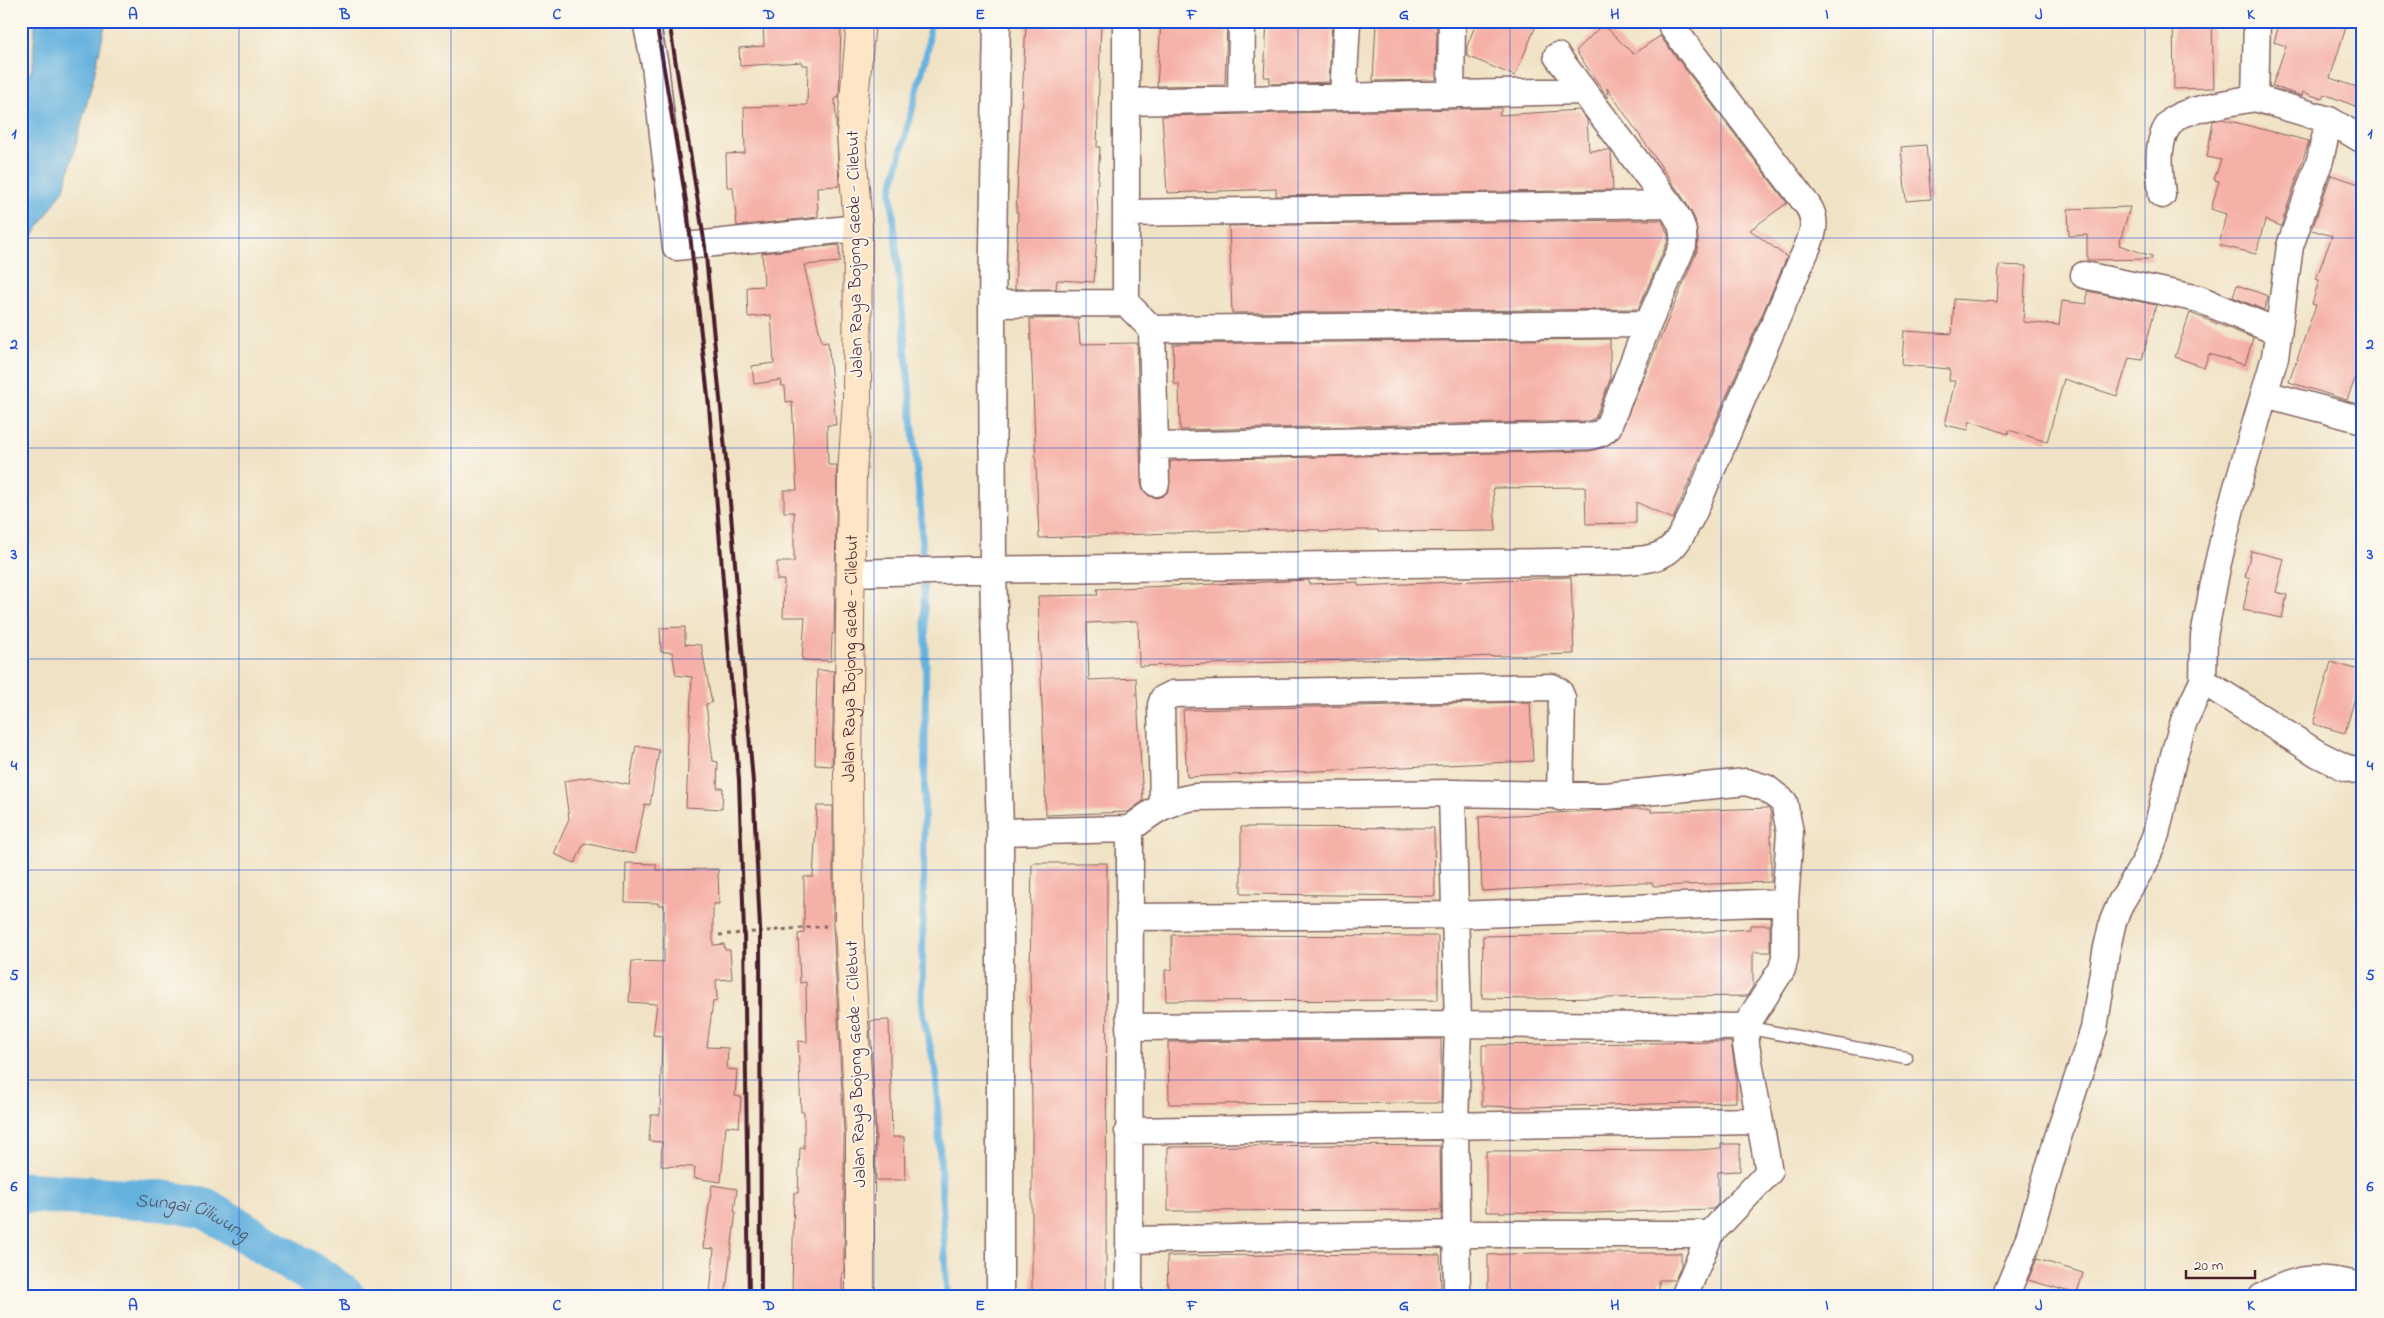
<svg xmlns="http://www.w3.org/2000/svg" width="2384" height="1318" font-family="'Indie Flower',sans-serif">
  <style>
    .water { fill: #66b2df; stroke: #586885 }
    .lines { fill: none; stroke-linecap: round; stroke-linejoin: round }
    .stream { stroke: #66b2df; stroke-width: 7 }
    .river { stroke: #66b2df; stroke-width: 41 }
    .building { fill: #f5b0a7 }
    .lane-casing { stroke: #846361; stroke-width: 15 }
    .street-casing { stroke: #846361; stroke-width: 29 }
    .secondary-casing { stroke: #846361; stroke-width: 30 }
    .path { stroke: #846361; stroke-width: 3; stroke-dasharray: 4 4; stroke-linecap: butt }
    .lane { stroke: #fff; stroke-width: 12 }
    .street { stroke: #fff; stroke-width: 26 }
    .secondary { stroke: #fde5c5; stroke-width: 28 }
    .rail { stroke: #4a1f2b; stroke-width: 4 }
    .grid { fill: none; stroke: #1d4ed8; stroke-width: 1; stroke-opacity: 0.55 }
    .labels { text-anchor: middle; stroke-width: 4; stroke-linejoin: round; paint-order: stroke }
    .street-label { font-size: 18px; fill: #4a1f2b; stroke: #fbf7ec }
    .water-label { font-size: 19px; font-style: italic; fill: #54526a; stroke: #fbf7ec }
    .neatline { fill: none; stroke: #1d4ed8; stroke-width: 2 }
    .grid-label { font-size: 16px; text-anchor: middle; font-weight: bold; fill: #1d4ed8 }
  </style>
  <rect width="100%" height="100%" fill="#fbf7ec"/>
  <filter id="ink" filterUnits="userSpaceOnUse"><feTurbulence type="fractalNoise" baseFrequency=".02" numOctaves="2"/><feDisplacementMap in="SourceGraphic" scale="10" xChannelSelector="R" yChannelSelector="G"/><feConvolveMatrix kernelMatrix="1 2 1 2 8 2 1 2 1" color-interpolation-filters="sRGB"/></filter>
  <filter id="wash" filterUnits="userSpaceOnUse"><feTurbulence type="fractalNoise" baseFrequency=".0096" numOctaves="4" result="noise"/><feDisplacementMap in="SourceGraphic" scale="20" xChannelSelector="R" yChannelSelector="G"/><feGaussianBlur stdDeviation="1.12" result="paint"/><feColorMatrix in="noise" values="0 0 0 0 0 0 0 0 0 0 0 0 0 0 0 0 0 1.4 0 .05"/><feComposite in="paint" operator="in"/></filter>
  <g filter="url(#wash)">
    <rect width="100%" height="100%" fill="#f0e2c4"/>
    <path class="water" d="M 35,21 L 106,21 L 93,80 L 64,189 L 21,253 L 21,94 L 33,66 Z"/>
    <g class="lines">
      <path class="stream" d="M 930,21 L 928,48 L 891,191 L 921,515 L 926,647 L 922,1011 L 936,1071 L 947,1297"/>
      <path class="river" id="s1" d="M 21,1192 L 165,1201 L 205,1208 L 321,1279 L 345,1297"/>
    </g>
    <g id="blocks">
      <path class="building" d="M 763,21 L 815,21 L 815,25 L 841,28 L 839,95 L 838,98 L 835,98 L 839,186 L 817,187 L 818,217 L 737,226 L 733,187 L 727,187 L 726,154 L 745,153 L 744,107 L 807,105 L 808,65 L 802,65 L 802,62 L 740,66 L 739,48 L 764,46 Z
        M 1071,21 L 1101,21 L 1097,147 L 1100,147 L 1097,195 L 1098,217 L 1094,282 L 1057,280 L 1056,289 L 1015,289 L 1018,212 L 1016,212 L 1026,23 L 1070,25 Z
        M 1161,21 L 1227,21 L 1225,85 L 1157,86 Z
        M 1267,21 L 1332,21 L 1329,82 L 1269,84 L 1270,77 L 1264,77 Z
        M 1376,21 L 1437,21 L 1436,80 L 1373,81 Z
        M 1477,21 L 1538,21 L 1515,76 L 1467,56 L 1467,46 Z
        M 2173,21 L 2212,21 L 2214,88 L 2174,89 Z
        M 2280,21 L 2348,21 L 2330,78 L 2363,89 L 2363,109 L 2324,94 L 2322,99 L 2303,92 L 2302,96 L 2272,86 L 2286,46 L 2274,42 Z
        M 1603,24 L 1633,54 L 1660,36 L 1787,203 L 1750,230 L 1787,257 L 1673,519 L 1636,502 L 1636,523 L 1586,524 L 1585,487 L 1493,488 L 1496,531 L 1378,532 L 1378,530 L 1359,530 L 1320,532 L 1320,530 L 1281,529 L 1039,538 L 1030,319 L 1078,318 L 1080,344 L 1137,343 L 1141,483 L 1144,491 L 1149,496 L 1156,498 L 1163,496 L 1169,491 L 1170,462 L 1180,460 L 1590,451 L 1605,447 L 1618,438 L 1697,251 L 1698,238 L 1695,219 L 1685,201 L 1607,88 L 1608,98 L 1576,51 Z
        M 1502,108 L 1499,115 L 1579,110 L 1587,120 L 1589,151 L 1609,150 L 1611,152 L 1613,190 L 1276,196 L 1276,189 L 1167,193 L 1162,116 Z
        M 2222,119 L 2309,141 L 2281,226 L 2265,220 L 2256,254 L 2219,245 L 2226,214 L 2211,209 L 2219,181 L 2214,180 L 2221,160 L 2207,157 L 2213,121 Z
        M 1926,145 L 1931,199 L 1906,201 L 1901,147 Z
        M 2331,175 L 2363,185 L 2363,358 L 2347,400 L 2289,382 L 2316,305 L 2312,304 L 2319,280 L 2316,279 L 2332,236 L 2312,230 Z
        M 2130,207 L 2119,245 L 2152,256 L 2152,259 L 2087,260 L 2087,235 L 2069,236 L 2068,209 Z
        M 1631,220 L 1662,220 L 1668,235 L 1668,241 L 1638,309 L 1232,313 L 1229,226 Z
        M 839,245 L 840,262 L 804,265 L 822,343 L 828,342 L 836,425 L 827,425 L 828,465 L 837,465 L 834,634 L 832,634 L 831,661 L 802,660 L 805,617 L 783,617 L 784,580 L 777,580 L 777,562 L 794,562 L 794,512 L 784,512 L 784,490 L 797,490 L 792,401 L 786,402 L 785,386 L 782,386 L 781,380 L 754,384 L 752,366 L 774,363 L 771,315 L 748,317 L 747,287 L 764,286 L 762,253 Z
        M 1999,265 L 2026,266 L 2023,322 L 2059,325 L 2062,301 L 2087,304 L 2087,291 L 2156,305 L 2142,360 L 2129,358 L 2117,396 L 2064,379 L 2047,442 L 2009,430 L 2008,434 L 1970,421 L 1968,430 L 1945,425 L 1955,381 L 1949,381 L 1950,369 L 1902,365 L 1904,331 L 1952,334 L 1954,299 L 1997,302 Z
        M 2237,285 L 2268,296 L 2264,310 L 2233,297 Z
        M 2190,313 L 2253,338 L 2245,365 L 2209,354 L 2204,367 L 2175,357 Z
        M 1610,339 L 1610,380 L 1595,418 L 1588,421 L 1180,430 L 1179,384 L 1174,384 L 1173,344 Z
        M 2251,551 L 2284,559 L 2276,592 L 2287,595 L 2282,618 L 2243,610 L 2250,578 L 2245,577 Z
        M 1571,577 L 1574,654 L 1139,666 L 1138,621 L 1087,623 L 1089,680 L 1136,678 L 1143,801 L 1128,812 L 1046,815 L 1038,596 L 1098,595 L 1097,589 L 1287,581 L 1309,580 L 1309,584 L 1358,582 L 1358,586 Z
        M 685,627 L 685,644 L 701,645 L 712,703 L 706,704 L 713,761 L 718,762 L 717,788 L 723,788 L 722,809 L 686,807 L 692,677 L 676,675 L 672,652 L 661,652 L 660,628 Z
        M 2331,662 L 2363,671 L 2363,696 L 2356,694 L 2345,733 L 2313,724 Z
        M 817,670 L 834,671 L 832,766 L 815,765 Z
        M 1530,702 L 1533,761 L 1187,777 L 1183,710 Z
        M 636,746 L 659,750 L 650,805 L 645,804 L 634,854 L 584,843 L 575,863 L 554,854 L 569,819 L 564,781 L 590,777 L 629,785 Z
        M 817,806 L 833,806 L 833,924 L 844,1133 L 844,1273 L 842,1273 L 842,1295 L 792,1294 L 794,1193 L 798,1193 L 800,1148 L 804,1148 L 804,1112 L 801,1112 L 798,1041 L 807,1042 L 806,982 L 800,983 L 798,934 L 804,933 L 804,877 L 813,877 Z
        M 1768,808 L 1771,813 L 1771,882 L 1653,886 L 1653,883 L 1629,883 L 1482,891 L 1479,817 L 1628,809 L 1651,809 L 1651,812 Z
        M 1241,827 L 1434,828 L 1435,896 L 1241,894 Z
        M 626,863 L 656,864 L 656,870 L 718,869 L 719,904 L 713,904 L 713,945 L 724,944 L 725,950 L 730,950 L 732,979 L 716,980 L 717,1001 L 713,1002 L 707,1047 L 728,1048 L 727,1069 L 737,1070 L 735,1096 L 741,1097 L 739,1127 L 726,1126 L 721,1182 L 694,1178 L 695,1167 L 661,1166 L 662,1142 L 649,1141 L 651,1115 L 660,1115 L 662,1036 L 653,1035 L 657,1004 L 629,1002 L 632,961 L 664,962 L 664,905 L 658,905 L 658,903 L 625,902 Z
        M 1032,863 L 1107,863 L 1106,1297 L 1032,1297 L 1032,1105 L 1030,970 Z
        M 1750,925 L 1770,925 L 1770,952 L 1753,952 L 1753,986 L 1747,996 L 1534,999 L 1482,998 L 1483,936 L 1701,932 L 1750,929 Z
        M 1172,935 L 1438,936 L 1438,1000 L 1166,1001 L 1165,970 L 1172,970 Z
        M 889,1020 L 892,1137 L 904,1137 L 905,1180 L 876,1180 L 876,1132 L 870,1021 Z
        M 1441,1039 L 1441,1103 L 1169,1104 L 1168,1042 Z
        M 1731,1042 L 1736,1075 L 1736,1102 L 1527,1107 L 1482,1106 L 1482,1045 Z
        M 1721,1144 L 1740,1144 L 1740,1171 L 1718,1172 L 1718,1204 L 1713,1209 L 1594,1213 L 1486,1212 L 1486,1151 L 1698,1150 L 1721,1148 Z
        M 1336,1145 L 1440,1146 L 1441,1210 L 1168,1211 L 1168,1147 Z
        M 712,1185 L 737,1189 L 734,1211 L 736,1212 L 725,1297 L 710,1296 L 714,1249 L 703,1248 Z
        M 1534,1253 L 1681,1253 L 1681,1266 L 1675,1280 L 1659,1280 L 1659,1297 L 1488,1297 L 1488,1255 Z
        M 1397,1254 L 1440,1255 L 1441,1297 L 1168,1297 L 1167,1256 Z
        M 2037,1259 L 2083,1273 L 2077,1294 L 2028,1280 Z"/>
    </g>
  </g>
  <g filter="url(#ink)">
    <use href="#blocks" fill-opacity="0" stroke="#846361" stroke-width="1"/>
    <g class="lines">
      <g class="lane-casing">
        <path id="lane" d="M 1745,1027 L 1906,1058"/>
      </g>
      <g class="street-casing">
        <path id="street" d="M 646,21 L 655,65 L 676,247 L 858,228
          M 1126,21 L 1126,303 L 992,304 L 993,570 L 1000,832 L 1130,829 L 1129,1297
          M 1451,94 L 1452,21
          M 1343,97 L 1347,21
          M 1241,99 L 1242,21
          M 1126,102 L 1582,91
          M 2329,120 L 2363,140
          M 2162,195 C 2160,172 2154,138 2173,120 C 2182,110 2239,101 2255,98
          M 1126,213 L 1669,204
          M 2084,275 L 2199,299 L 2278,332
          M 1126,303 L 1152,329 L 1648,324
          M 992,304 L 997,21
          M 1152,329 L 1156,483
          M 2265,394 L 2363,420
          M 1155,446 L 1590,436 L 1601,433 L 1608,427 L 1648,324 L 1683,245 C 1685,227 1679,219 1669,204 L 1557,56
          M 851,573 L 966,570 L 1624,561 C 1671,559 1674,550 1694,511 L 1800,264 C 1808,245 1821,225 1808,206 L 1672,27
          M 2203,681 L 2318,754 L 2344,767 L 2363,772
          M 1452,793 L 1606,796 L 1746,782 L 1766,788 L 1784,802 L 1790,832 L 1785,902 L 1785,957 L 1782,969 L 1745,1027 L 1746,1045 L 1769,1172 L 1710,1234 L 1684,1297
          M 1163,805 L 1161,705 L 1163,699 L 1173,694 L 1552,687 L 1559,691 L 1562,698 L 1560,797
          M 1130,829 C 1153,811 1165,802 1194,797 L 1452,793 L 1458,1024 L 1455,1125 L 1457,1297
          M 1129,917 L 1456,915 L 1785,902
          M 1129,1027 L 1458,1024 L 1745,1027
          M 1128,1131 L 1759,1121
          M 1129,1240 L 1457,1234 L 1710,1234
          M 1000,1297 L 1000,832
          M 2005,1297 L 2028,1241 L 2057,1140 L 2094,1029 L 2106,952 L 2113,921 L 2121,902 L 2145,862 L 2156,834 L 2174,755 L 2184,721 L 2203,681 L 2204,636 L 2217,567 L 2231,508 L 2275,357 L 2290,246 L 2320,160 L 2329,120 L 2255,98 L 2257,21
          M 2262,1297 C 2302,1273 2320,1278 2363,1286"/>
      </g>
      <g class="secondary-casing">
        <g id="secondary">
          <path id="s2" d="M 860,1297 L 860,1133 L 849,924 L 848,765 L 852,474 L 857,399 L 858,228 L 851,134 L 861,21"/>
        </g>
      </g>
      <path class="path" d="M 719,935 L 826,926"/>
      <use href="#lane" class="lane"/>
      <use href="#street" class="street"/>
      <use href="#secondary" class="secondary"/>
      <path class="rail" d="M 656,21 L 687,207 L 709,406 L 739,780 L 744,933 L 749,1297
        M 669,21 L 705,246 L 729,490 L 753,782 L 760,928 L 761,1297"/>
    </g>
  </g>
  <path class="grid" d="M 239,21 L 239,1297M 451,21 L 451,1297M 663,21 L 663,1297M 874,21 L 874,1297M 1086,21 L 1086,1297M 1298,21 L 1298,1297M 1510,21 L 1510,1297M 1721,21 L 1721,1297M 1933,21 L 1933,1297M 2145,21 L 2145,1297M 21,238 L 2363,238M 21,448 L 2363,448M 21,659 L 2363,659M 21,870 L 2363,870M 21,1080 L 2363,1080"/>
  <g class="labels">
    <g class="street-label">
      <text transform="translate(854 254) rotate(-91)" y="6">Jalan Raya Bojong Gede - Cilebut</text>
      <text dy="6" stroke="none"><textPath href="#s2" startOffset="639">Jalan Raya Bojong Gede - Cilebut</textPath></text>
      <text transform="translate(855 1064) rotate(-92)" y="6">Jalan Raya Bojong Gede - Cilebut</text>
    </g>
    <g class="water-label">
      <text dy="7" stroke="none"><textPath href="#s1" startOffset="175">Sungai Ciliwung</textPath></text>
    </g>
  </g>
  <rect width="2384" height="1318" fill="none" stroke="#fbf7ec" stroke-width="55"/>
  <path d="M2186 1270v8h69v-8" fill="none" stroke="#4a1f2b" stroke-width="2.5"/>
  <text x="2194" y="1270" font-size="15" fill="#4a1f2b" stroke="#fbf7ec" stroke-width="4" paint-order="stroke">20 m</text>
  <rect x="28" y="28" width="2328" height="1262" class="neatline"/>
  <g class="grid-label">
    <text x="133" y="19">A</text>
    <text x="345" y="19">B</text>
    <text x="557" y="19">C</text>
    <text x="769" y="19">D</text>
    <text x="980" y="19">E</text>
    <text x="1192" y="19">F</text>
    <text x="1404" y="19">G</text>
    <text x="1615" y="19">H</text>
    <text x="1827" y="19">I</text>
    <text x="2039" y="19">J</text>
    <text x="2251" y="19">K</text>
    <text x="14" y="138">1</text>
    <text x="2370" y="138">1</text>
    <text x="14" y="349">2</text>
    <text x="2370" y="349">2</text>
    <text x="14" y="559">3</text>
    <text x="2370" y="559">3</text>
    <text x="14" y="770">4</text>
    <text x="2370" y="770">4</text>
    <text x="14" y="980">5</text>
    <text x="2370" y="980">5</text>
    <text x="14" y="1191">6</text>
    <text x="2370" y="1191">6</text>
    <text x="133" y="1310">A</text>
    <text x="345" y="1310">B</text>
    <text x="557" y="1310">C</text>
    <text x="769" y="1310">D</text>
    <text x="980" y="1310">E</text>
    <text x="1192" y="1310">F</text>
    <text x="1404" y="1310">G</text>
    <text x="1615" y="1310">H</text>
    <text x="1827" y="1310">I</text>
    <text x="2039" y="1310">J</text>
    <text x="2251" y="1310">K</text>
  </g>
</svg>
